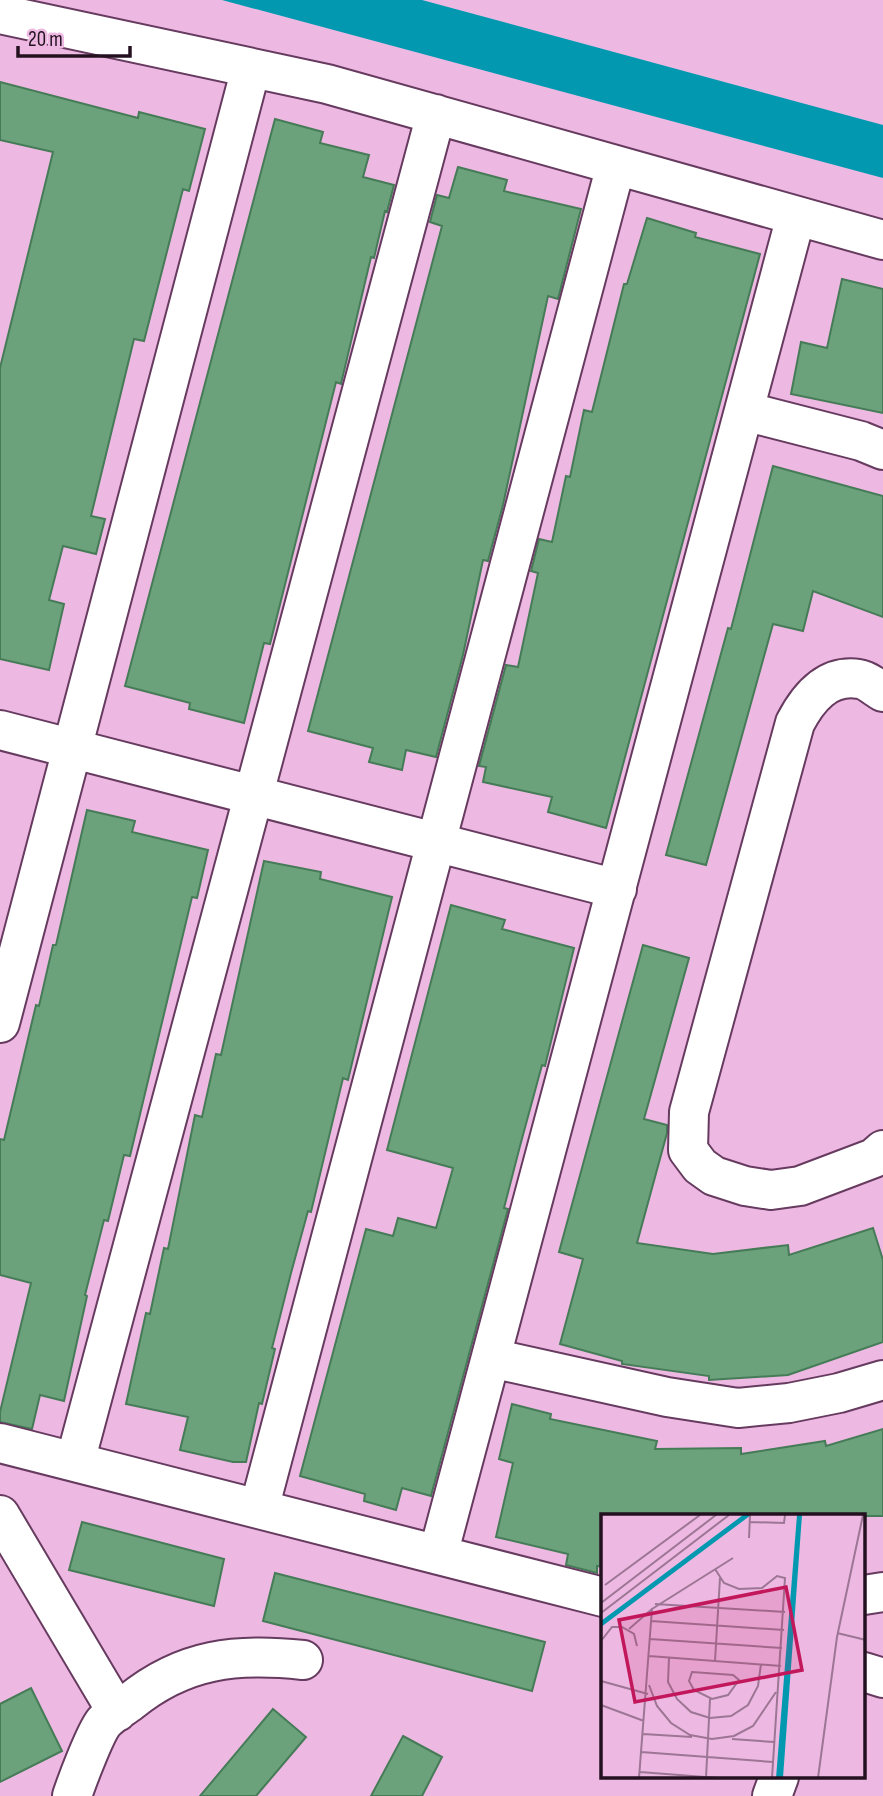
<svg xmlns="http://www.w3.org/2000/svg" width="883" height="1796" font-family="'Sofia Sans Condensed',sans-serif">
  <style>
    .water { fill: #0299b0 }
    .building { fill: #6ba27c; stroke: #467b57; stroke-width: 2 }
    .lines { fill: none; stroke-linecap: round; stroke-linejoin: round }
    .minor-casing { stroke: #663b5f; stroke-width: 42 }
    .minor { stroke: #fff; stroke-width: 38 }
    .inset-road { fill: none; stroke: #9c7694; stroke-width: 2 }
    .view { fill: #c2185b; fill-opacity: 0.15; stroke: #c2185b; stroke-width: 3.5 }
    .inset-edge { fill: none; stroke: #231120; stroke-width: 3.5 }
  </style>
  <rect width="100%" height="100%" fill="#edb9e2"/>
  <path class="water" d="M 222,0 L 422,0 L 883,125 L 883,178 Z"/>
  <path class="building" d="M 0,82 L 138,118 L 139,112 L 205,129 L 189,191 L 183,189 L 144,341 L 134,339 L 91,516 L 105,519 L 96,554 L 63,546 L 49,600 L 64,604 L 49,670 L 0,659 L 0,368 L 53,152 L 0,140 Z
    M 275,119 L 323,132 L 320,143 L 369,155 L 363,177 L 394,185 L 387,212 L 385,211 L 374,258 L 371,257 L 341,384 L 336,382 L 270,644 L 264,643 L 244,723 L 189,709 L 190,703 L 125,686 Z
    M 458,167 L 507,180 L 504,191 L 581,209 L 558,299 L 548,296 L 503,505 L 488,561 L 483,560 L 463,655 L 436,757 L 406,750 L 402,770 L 369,762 L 373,748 L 308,731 L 442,226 L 430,222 L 437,195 L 449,198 Z
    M 647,218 L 696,233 L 695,237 L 760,254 L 606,828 L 548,812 L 552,797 L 483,782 L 486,767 L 479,766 L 506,665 L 518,667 L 538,573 L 531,571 L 539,539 L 552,542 L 566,476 L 570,477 L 584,410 L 592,412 L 624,284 L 627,284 Z
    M 842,279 L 883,289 L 883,413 L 791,394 L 801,342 L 827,348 Z
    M 773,466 L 883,496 L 883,617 L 813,591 L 803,631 L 773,624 L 706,865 L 666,855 L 728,628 L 731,629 Z
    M 87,810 L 135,821 L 132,832 L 208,850 L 197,898 L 192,897 L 130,1156 L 124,1155 L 108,1221 L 104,1220 L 85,1295 L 87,1296 L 64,1401 L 40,1395 L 32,1429 L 0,1422 L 0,1412 L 31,1283 L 0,1275 L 0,1139 L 4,1140 L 36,1005 L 39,1006 L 53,945 L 56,945 Z
    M 264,861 L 321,872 L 320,879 L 392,897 L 348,1080 L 343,1078 L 311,1212 L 308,1211 L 291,1273 L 272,1348 L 275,1349 L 262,1404 L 259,1403 L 246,1462 L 233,1462 L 180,1450 L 188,1417 L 126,1404 L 146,1313 L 150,1314 L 164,1248 L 168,1249 L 195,1115 L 202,1117 L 216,1054 L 221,1055 Z
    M 451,905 L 505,920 L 502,929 L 574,948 L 545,1066 L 542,1065 L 520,1146 L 504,1208 L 508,1209 L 431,1496 L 402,1488 L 396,1510 L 364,1501 L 365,1494 L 300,1476 L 366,1229 L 393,1236 L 398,1218 L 436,1228 L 453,1168 L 387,1150 Z
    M 643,945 L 689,958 L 644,1119 L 667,1125 L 667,1133 L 637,1243 L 713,1254 L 788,1245 L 789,1255 L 873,1228 L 883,1260 L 883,1342 L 788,1375 L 709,1380 L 709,1376 L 622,1364 L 622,1361 L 560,1344 L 583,1259 L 559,1252 Z
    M 512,1404 L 551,1414 L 550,1419 L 657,1441 L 655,1449 L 741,1448 L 741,1454 L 825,1441 L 826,1446 L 883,1429 L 883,1516 L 603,1516 L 603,1567 L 597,1566 L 597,1573 L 566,1565 L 568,1554 L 496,1537 L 513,1463 L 499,1459 Z
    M 82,1522 L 224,1559 L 214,1606 L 69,1570 Z
    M 275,1573 L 545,1642 L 532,1691 L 263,1621 Z
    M 31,1688 L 62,1751 L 0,1782 L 0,1704 Z
    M 273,1709 L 306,1737 L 256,1796 L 200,1796 Z
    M 403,1736 L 442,1757 L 422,1796 L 371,1796 Z"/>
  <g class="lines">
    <g class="minor-casing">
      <path id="minor" d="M 0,14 L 327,84 L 883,240
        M 744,411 L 861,441 L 883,450
        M 883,692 C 876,688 867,680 859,679 C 827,674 808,698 795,723 L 689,1112 L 688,1150 L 700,1166 L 714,1176 L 745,1186 L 771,1190 L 800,1186 L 874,1158 L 883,1150
        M 0,730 L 617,889
        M 0,1023 L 251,68
        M 491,1358 L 667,1397 L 738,1408 L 789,1403 L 839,1393 L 883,1380
        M 0,1443 L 603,1597
        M 75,1462 L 436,114
        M 259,1509 L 616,165
        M 0,1515 L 117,1712
        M 438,1555 L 796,216
        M 864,1595 L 883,1592
        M 864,1672 L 883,1678
        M 72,1796 C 77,1781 95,1733 104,1722 C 111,1714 122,1708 130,1702 C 184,1658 237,1653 303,1660
        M 772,1796 L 779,1777"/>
    </g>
    <use href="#minor" class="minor"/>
  </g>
  <g transform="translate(601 1514)">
    <rect width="264" height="264" fill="#edb9e2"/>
    <path d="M 142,1 L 150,1 L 0,113 L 0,107 ZM 196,1 L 201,1 L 182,264 L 175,264 Z" fill="#0299b0"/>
    <path class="inset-road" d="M 149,8 L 183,9 L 184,1M 148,24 L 149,1M 114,55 L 123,69 L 138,75 L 161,74 L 176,62 L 184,64 L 171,264M 4,71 L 99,1M 0,89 L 115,1M 54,90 L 184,98M 0,99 L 128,1M 50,107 L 183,116M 28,115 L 51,95M 236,119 L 265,126M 49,125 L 181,134M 0,127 L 11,113 L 21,113 L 33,120 L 36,132M 48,142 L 180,152M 68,144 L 67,168 L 76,185 L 90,198 L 109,204 L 130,202 L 147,191 L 157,172 L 160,150M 114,147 L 119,64M 91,158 L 132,161 L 138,166 L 127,181 L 111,185 L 93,176 L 88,167 ZM 0,167 L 47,180M 48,171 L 56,192 L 70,209 L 89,221 L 111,225 L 133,222 L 152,212 L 175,178M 0,191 L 43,207M 42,220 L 91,223M 131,225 L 173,228M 40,238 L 172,248M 39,258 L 117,264M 38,264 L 51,95 L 132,44M 105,264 L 109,185M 217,264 L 236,123 L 262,1"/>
    <path class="view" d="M 185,73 L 201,156 L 34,188 L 18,106 Z"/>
    <rect width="264" height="264" class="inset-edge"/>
  </g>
  <path d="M18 46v10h112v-10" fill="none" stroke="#231120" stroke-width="3.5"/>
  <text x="28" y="46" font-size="21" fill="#231120" stroke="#edb9e2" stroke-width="5" paint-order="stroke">20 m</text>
</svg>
